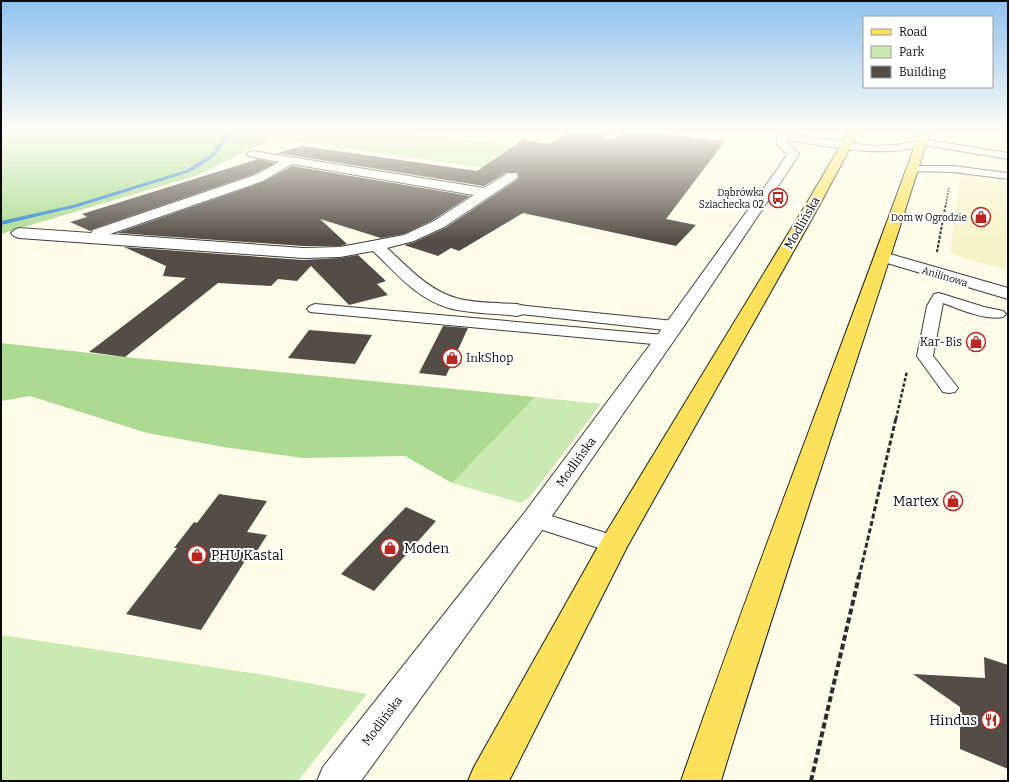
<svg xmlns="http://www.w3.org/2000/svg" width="1009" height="782" font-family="Bitter,serif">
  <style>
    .farmland { fill: #f5f4c9 }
    .green { fill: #cbe9b3 }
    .forest { fill: #acda92 }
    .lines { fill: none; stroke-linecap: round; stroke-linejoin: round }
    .stream { fill: #3284cf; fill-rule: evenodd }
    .building { fill: #544d47 }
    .service-casing { stroke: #3e3e3e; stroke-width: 2 }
    .minor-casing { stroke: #3e3e3e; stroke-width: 2 }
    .primary-casing { stroke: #1c1c1c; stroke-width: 2 }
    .path-far4 { stroke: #2d2d2d; stroke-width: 1.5; stroke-dasharray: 2 1; stroke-linecap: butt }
    .path-far3 { stroke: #2d2d2d; stroke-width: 2; stroke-dasharray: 3 1.5; stroke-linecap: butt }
    .path-far2 { stroke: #2d2d2d; stroke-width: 2.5; stroke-dasharray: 3.5 2; stroke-linecap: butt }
    .path-far1 { stroke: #2d2d2d; stroke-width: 3; stroke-dasharray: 5 2.5; stroke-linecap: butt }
    .path { stroke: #2d2d2d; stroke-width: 4; stroke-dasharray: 6 3; stroke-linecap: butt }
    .service { fill: #fff; fill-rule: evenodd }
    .minor { fill: #fff; fill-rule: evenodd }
    .primary { fill: #fbe15c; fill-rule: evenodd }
    .labels { text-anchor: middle; stroke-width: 4; stroke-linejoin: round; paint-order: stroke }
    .far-poi-label { font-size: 10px; fill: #0b0b0b; stroke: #fff; text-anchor: end }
    .far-street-label { font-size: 10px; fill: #0b0b0b; stroke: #fff }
    .street-label { font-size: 12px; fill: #0b0b0b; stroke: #fff }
    .poi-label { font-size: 12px; fill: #0b0b0b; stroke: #fff; text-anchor: end }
    .near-poi-label { font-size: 14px; fill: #0b0b0b; stroke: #fff; text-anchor: end }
  </style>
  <rect width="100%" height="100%" fill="#fffce9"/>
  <path class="farmland" d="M 961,173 L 1008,182 L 1008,270 L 975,262 L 950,253 Z"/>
  <path class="green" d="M 242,131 L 395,131 L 620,159 L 582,182 L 240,133 Z
    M 535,397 L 601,404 L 530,497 L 521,503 L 452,483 Z
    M 1,635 L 265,675 L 367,694 L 298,781 L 1,781 Z"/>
  <path class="forest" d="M 1,131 L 242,131 L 240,133 L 274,138 L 198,175 L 1,234 Z
    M 1,343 L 125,357 L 535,397 L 452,483 L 405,456 L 303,458 L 224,447 L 147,433 L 30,396 L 1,401 Z"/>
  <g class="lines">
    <path class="stream" d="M 230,131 L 234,131 L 214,157 L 190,172 L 77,207 L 1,225 L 1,221 L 73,205 L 186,170 L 210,155 Z"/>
  </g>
  <path class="building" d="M 573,131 L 611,131 L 603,137 L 605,140 L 614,140 L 626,131 L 667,131 L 661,134 L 725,141 L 666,219 L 696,225 L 676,246 L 523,213 L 459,251 L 451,248 L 438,256 L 404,245 L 415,242 L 445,228 L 517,180 L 519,177 L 517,172 L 507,172 L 484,186 L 277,153 L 302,146 L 477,171 L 523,140 L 550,144 Z
    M 258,159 L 275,163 L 254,174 L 93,229 L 90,231 L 70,222 L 87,217 L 82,214 Z
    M 292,166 L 470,196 L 433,220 L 404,234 L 381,238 L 320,219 L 347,244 L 340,246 L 303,246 L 117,233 L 263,182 Z
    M 124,247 L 303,260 L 340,258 L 358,255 L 386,281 L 377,284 L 388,295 L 349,305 L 311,266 L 297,281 L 278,279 L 271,286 L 218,283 L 125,357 L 89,352 L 186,278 L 163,276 L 166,266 Z
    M 443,326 L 468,328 L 446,376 L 419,373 Z
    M 309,330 L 372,335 L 355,364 L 288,358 Z
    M 219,494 L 267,501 L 247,532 L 267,535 L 250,562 L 245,561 L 201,630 L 126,614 L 177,548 L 174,548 L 194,522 L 197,523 Z
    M 406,507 L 436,521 L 374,591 L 341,574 Z
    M 984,657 L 1008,665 L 1008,769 L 960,749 L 960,707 L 913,674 L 985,678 Z"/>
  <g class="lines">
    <g class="service-casing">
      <path id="service" d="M 921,139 L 1008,153 L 1008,159 L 918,144 L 916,142 L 918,140 Z
        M 912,166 L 953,166 L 1008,173 L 1008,179 L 953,172 L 908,171 L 907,169 L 908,167 Z
        M 939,293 L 984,307 L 1003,311 L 1006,314 L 1003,317 C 986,321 959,309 943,303 L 933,356 L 958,388 L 955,392 L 949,393 L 943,392 L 917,356 L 927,306 L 934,294 Z
        M 315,304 L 664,335 L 670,337 L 672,340 L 670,343 L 664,345 L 310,312 L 307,309 L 310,306 Z
        M 517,305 L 674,321 L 680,323 L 682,326 L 680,329 L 674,331 L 512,313 L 509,310 L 512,307 Z
        M 535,511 L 622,538 L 626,544 L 622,550 L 614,553 L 527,525 L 524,519 L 527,513 Z"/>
    </g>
    <g class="minor-casing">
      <path id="minor" d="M 613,131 L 625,131 L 613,139 L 605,139 L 604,137 Z
        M 782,133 L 871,146 L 896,145 L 920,141 L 926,144 L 924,146 C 878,158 834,147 788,140 L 788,143 L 799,154 L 790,168 L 684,326 L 545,526 L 361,781 L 317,781 L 323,767 L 525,512 L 667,322 L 779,167 L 787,154 L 777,144 L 777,136 Z
        M 253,151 L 484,188 L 508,173 L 516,173 L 518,176 L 516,179 L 444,227 L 414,241 L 387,248 C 408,267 428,290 456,298 C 471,303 500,303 517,304 L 524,306 L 526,310 L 524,314 L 517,316 C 496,313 469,314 449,308 C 417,299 396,273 373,251 L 340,257 L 303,258 L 19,238 L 14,236 L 11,233 L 14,230 L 19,228 L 91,233 L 93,230 L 255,175 L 279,162 L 249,156 L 247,154 L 249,152 ZM 292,164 L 474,195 L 434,221 L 404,235 L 340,247 L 303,248 L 110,234 L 263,181 Z
        M 883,252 L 1008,288 L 1008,299 L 877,260 L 875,257 L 877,254 Z"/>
    </g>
    <g class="primary-casing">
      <path id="primary" d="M 849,131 L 859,131 L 819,206 L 627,547 L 509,781 L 468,781 L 474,767 L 604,536 L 805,206 Z
        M 920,131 L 930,131 C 863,348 787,563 721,781 L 681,781 C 757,563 842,348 920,131 Z"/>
    </g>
    <path class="path-far4" d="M 946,204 L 949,188"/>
    <path class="path-far3" d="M 937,252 L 946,203"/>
    <path class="path-far2" d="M 896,419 L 907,371"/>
    <path class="path-far1" d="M 859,577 L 896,418"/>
    <path class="path" d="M 811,781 L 859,576"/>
    <use href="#service" class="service"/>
    <use href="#minor" class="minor"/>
    <use href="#primary" class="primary"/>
  </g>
  <linearGradient id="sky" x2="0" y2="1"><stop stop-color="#90c1ee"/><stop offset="0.55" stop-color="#fffef5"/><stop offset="1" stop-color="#fffef5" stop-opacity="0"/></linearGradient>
  <rect width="1009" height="240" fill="url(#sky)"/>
  <defs>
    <g id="bus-ring" transform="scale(1)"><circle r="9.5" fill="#fff" stroke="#bc2621" stroke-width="1.5"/><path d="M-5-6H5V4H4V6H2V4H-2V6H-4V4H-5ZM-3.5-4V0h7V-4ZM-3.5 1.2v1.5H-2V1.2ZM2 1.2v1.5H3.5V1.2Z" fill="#bc2621"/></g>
    <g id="shop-ring" transform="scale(1)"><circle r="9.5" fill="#fff" stroke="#bc2621" stroke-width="1.5"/><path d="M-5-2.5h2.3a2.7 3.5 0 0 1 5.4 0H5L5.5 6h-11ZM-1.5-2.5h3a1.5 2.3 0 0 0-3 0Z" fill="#bc2621"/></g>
    <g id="restaurant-ring" transform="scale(1)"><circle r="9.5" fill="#fff" stroke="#bc2621" stroke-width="1.5"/><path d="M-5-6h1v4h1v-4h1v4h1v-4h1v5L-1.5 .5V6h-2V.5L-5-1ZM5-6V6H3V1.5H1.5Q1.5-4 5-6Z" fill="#bc2621"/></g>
  </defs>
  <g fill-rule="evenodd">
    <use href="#bus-ring" x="778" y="198"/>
    <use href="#shop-ring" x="981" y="217"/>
    <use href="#shop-ring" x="976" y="342"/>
    <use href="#shop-ring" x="452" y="358"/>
    <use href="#shop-ring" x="953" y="501"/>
    <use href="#shop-ring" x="390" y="548"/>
    <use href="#shop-ring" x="197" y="555"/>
    <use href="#restaurant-ring" x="991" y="720"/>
  </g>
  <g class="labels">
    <g class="far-poi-label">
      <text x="764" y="196">Dąbrówka<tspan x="764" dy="12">Szlachecka 02</tspan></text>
      <text x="967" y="221">Dom w Ogrodzie</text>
    </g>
    <g class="far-street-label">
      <text transform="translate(945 276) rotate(17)" y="4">Anilinowa</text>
    </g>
    <g class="street-label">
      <text transform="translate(802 223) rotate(-60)" y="4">Modlińska</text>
      <text transform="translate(576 462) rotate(-54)" y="4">Modlińska</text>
      <text transform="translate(382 721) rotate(-53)" y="4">Modlińska</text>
    </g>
    <g class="poi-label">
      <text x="962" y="346">Kar-Bis</text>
      <text x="466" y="362" text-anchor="start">InkShop</text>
    </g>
    <g class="near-poi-label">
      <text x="939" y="506">Martex</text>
      <text x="404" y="553" text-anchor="start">Moden</text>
      <text x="211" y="560" text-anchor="start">PHU Kastal</text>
      <text x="977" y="725">Hindus</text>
    </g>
  </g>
  <rect width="1009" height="782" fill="none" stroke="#0b0b0b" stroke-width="4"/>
  <rect x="863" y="16" width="130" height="72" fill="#ffffff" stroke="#9d9d9d"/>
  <rect x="871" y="29" width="20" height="6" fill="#fbe15c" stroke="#9d9d9d"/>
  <text x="899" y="36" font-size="12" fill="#0b0b0b">Road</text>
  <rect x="871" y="46" width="20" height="12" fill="#cbe9b3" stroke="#9d9d9d"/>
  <text x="899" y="56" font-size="12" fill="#0b0b0b">Park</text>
  <rect x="871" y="66" width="20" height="12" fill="#544d47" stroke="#9d9d9d"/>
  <text x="899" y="76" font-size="12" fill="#0b0b0b">Building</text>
</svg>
